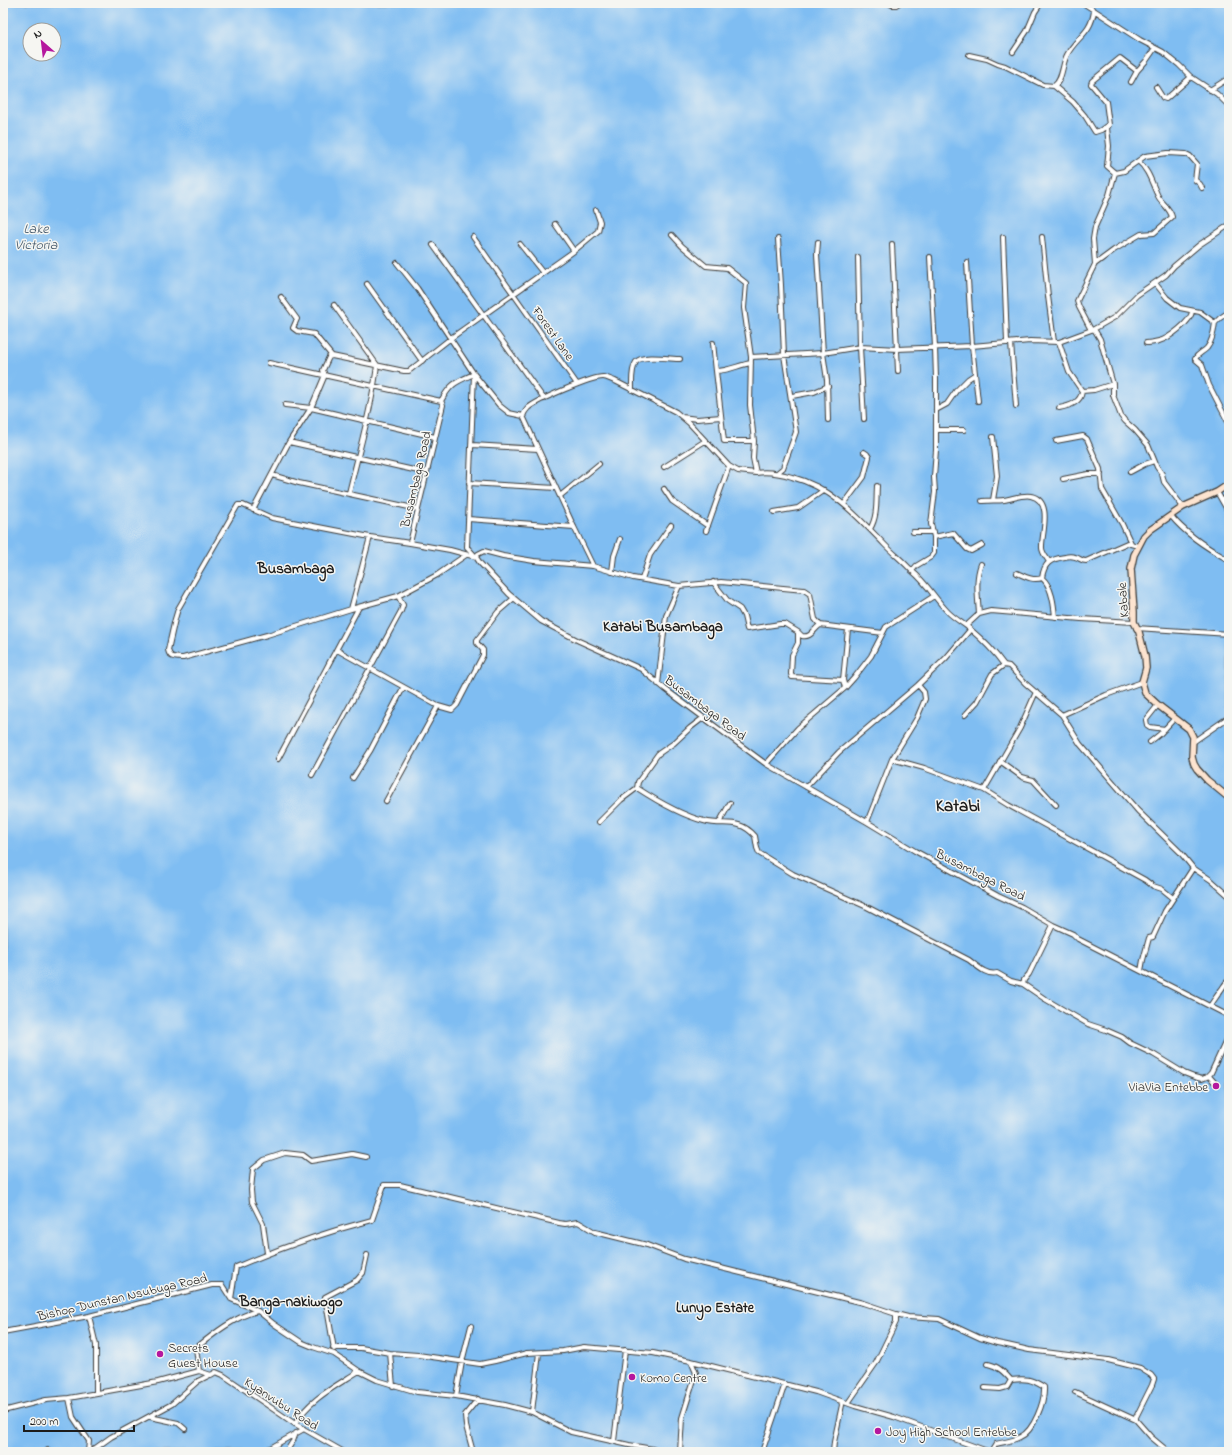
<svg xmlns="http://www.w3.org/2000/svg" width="1232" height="1455" font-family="'Indie Flower',sans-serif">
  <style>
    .water { fill: #7fbdf2; stroke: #4e6c87; fill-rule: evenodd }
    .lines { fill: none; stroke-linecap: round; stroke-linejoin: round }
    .street-casing { stroke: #3c3a37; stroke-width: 6 }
    .secondary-casing { stroke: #3c3a37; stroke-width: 8 }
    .street { stroke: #fff; stroke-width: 4 }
    .secondary { stroke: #fde4d0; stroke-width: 5.5 }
    .poi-dot { fill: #b5179e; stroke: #f6f6f2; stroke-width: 1.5 }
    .labels { text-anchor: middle; stroke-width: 3; stroke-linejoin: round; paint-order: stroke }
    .street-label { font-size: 13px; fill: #1c1c1c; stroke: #f6f6f2 }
    .poi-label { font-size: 13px; fill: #1c1c1c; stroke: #f6f6f2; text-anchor: start }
    .water-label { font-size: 14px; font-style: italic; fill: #3f5467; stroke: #f6f6f2 }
    .neighbourhood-label { font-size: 14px; font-weight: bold; fill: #1c1c1c; stroke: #f6f6f2 }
    .quarter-label { font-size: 15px; font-weight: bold; fill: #1c1c1c; stroke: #f6f6f2 }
    .district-label { font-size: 17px; font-weight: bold; fill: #1c1c1c; stroke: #f6f6f2 }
  </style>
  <rect width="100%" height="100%" fill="#f6f6f2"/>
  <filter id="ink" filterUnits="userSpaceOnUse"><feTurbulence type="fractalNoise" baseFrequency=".025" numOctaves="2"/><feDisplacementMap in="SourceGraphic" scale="8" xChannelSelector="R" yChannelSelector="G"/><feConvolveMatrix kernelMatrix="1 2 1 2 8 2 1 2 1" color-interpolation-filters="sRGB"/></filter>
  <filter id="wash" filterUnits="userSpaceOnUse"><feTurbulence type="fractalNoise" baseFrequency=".012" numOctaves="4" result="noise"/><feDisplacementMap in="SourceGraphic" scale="16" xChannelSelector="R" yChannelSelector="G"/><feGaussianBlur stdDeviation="0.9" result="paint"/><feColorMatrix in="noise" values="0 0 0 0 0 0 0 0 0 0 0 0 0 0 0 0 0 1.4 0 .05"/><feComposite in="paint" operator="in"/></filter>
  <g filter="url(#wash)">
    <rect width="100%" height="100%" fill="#f2e7d1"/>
    <path class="water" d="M 3,3 L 1229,3 L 1229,1452 L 3,1452 ZM 30,30 L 54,30 L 54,54 L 30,54 Z"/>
  </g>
  <g filter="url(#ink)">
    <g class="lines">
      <g class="street-casing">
        <path id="street" d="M 889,3 L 892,5 L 896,5 L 899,3
          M 1083,3 L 1140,40 L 1163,52 L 1179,65 L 1191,77 L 1217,94 L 1229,106
          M 1013,52 L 1027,31 L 1035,12 L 1041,3
          M 969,55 L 987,59 L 998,64 L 1005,66 L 1043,85 L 1054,86 C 1063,80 1062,64 1067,55 C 1076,37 1091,34 1094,11
          M 1131,82 L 1137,71
          M 1054,86 L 1073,102 L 1085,116 L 1095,132 L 1101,130 L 1108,125
          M 1156,87 L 1163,98 L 1166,99 L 1191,77
          M 1210,90 L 1229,78
          M 1115,173 L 1107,166 L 1109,146 L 1107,128 L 1109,125 L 1106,102 L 1091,84 L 1092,81 L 1120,58 L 1137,71 L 1146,61 L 1155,48
          M 555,224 L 574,251
          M 1229,225 L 1199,245 L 1174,266 L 1166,275 L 1137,295 L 1115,317 L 1094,329 L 1059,342 L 1030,341 L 972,346 L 897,349 L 860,347 L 823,353 L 751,357 L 750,405 L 754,441 L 753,458 L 756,473 C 769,471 779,473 792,477 C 833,488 857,516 885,545 C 894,554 904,562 912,571 C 927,583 935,599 948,612 C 955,619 963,623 970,629 C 983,640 994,651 1004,665 L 1009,666 L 1025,683 L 1062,715 L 1080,744 L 1138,811 L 1180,852 L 1193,868 L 1211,880 L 1229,896
          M 672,235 L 682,246 L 706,266 L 727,268 L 746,283 L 744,308 L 751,357
          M 473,237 L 577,384
          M 1003,237 L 1007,342
          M 1042,237 L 1048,296 L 1054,342
          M 818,242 L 817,254 L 823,353 L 827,380 L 828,420
          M 520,244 L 543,273
          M 892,244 L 898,371
          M 433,245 L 544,399
          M 858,257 L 860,347 L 864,419
          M 967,262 L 972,346 L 978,401
          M 397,263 L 417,288 L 474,374 L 499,405 L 509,413 L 523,416
          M 1095,264 L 1093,239 L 1095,227 L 1109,195 L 1115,173 L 1124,171 L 1145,156 L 1168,153 L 1186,154 L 1190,156 L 1197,164 L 1195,180 L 1200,184 L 1202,188
          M 1155,283 L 1167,298 L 1180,308 L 1200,312 L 1215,323 C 1214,331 1212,342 1207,348 C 1202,353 1198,353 1195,359 L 1202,365 L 1209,385 L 1229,424
          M 367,284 L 422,361
          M 281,297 L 297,319 L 293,328 L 297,331 L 314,334 L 332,356
          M 334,305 L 377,365 C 372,408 359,450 349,493
          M 1215,323 L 1220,318 L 1229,312
          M 1094,329 L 1100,339 L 1113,384 L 1113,395 L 1121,416 L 1125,421 L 1135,430 L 1148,445 L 1157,467 L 1162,474 L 1164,482 L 1183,507
          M 1091,330 L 1079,307 L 1077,301 L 1095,264 L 1114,250 L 1141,234 L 1154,233 L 1172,217 C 1170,208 1162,204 1158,196 C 1152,184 1149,170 1138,161
          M 1059,342 L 1069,372 L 1082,391
          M 713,343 L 716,371
          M 1011,343 L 1016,406
          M 1146,343 C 1150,343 1155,342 1159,341 C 1168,339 1192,321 1192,311
          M 269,363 L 441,401 L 443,405 L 410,543 L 450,550 L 476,557
          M 751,363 C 739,365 728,371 716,371 L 724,441 L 754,441
          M 632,390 C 632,382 631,369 636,362 C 642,354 670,359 680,359
          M 792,396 L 814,392 L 828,386
          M 441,401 C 451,383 456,382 474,374 L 467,547 L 476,557 L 480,563 L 509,594 L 541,621 L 579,641 L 641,669 L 665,689 L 766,764 L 867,822 L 915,851 L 998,896 L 1022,907 L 1053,925 L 1073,934 L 1078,939 L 1229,1016
          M 285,405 L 311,408 L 325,375 L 323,370 L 329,357 L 332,356 L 404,371 L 409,371 L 451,338 L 574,251 L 598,231 L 600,222 L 596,210
          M 1059,408 C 1069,406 1081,403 1082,391 L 1094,390 L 1113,384
          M 936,410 L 947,404 L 956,391 L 968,379 L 974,375
          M 682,417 L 697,419 L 721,417
          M 936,430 L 964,430
          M 993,437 L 997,476 L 993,500
          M 1056,441 L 1083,436 L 1087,439 L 1100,469 L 1102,489 L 1122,524 L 1131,543
          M 289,442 L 427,473
          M 472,445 L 538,449
          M 664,467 L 705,441
          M 1130,472 L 1145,464 L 1154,461
          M 777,473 L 783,468 L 796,432 L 784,355 L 781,285 L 778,239
          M 272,475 L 299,483 L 418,509
          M 1063,479 L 1088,474 L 1101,474
          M 469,483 L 556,488
          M 664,489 L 672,501 L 708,526
          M 1217,492 L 1229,513
          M 560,496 L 599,464
          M 982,501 C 990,500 997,501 1004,500 C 1012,499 1023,494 1031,496 C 1054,501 1041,535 1042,548 C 1042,553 1047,558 1049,562
          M 844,504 L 864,477 L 869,457 L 867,454 L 864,452
          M 253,510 L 289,442 L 311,408 L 435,437
          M 774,512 L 798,508 L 824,490
          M 1171,516 C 1186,534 1204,546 1225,558
          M 468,519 L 574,527
          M 870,529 C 878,516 876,500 877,486
          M 706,531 L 729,466
          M 913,532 L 933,532
          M 934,537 L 953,533 L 967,549 L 971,551 L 982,545
          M 410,543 L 370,537 L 272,518 L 243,505 L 238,505 L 178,609 L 175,619 L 168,650 C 170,659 175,657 183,658 L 267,635 L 351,609 L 398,596 L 437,575 L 466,555
          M 476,557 L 478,554 L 484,551 L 503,556 L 534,561 L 593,566 L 574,527 L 523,416 C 524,413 526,410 528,408 C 537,400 591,377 603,377 C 607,377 611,380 615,381 L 676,412 L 689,423 L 729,466 L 738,471 L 756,473
          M 593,566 L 633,578 L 679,586 L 721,582 L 804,590 L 810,594 L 815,619 L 820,625 L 883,633
          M 912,571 L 916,566 L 931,557 L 934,553 L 934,537 L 931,524 L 935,492 L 934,477 L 936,450 L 936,379 L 935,347 L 930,257
          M 612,572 L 614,556 L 620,539
          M 1017,573 C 1026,577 1033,581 1042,578
          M 642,579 L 650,555 L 671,525
          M 713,582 L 728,601 L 740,609 L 744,616 L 747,629 L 780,624 L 785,624 L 798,632 L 798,643 L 792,655 L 791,674 L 792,677 L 843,680
          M 351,609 L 370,537
          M 979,614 C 978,597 975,580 981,564
          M 1055,617 C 1054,605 1052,586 1042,578 C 1044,563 1050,559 1065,557 C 1068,556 1072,556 1075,557 C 1080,558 1081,561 1086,561 L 1127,543 L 1138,546
          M 966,626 L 979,614 L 991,611 L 1081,619 L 1134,622
          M 1136,628 L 1229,634
          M 798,632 L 802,636 C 811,638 813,630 820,625
          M 337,650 L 438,706 L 452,710 L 457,705 L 483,655 L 483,650 L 477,643 L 477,640 L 498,612 L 514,598
          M 658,684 L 666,616 L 679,586
          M 845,688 L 843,680 L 848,629
          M 1158,705 L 1146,720 L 1147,725 L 1150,727 L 1165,729
          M 965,715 L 977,702 L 992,674 L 1004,665
          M 1062,715 L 1106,695 L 1142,682
          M 703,718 L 690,728 L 674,743 L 658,754 L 645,772 L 638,782 L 637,788 C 657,801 680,815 704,821 C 725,827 738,817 755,836 L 757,848 L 759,853 L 793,874 L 867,907 L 969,960 C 977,966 987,976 997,973 L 1011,981 L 1023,984 L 1024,980 L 1029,974 L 1053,925
          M 1150,742 L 1160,734 L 1175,718
          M 1193,742 L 1229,717
          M 278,759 L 359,607
          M 892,759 L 924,768 L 984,790 L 1008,805 L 1145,880 L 1153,886 L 1162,889 L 1173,898
          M 1000,761 L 1022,777 L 1033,780 L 1056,805
          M 766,764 L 798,728 L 845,688 L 854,678 L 871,656 L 886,627 L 934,596
          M 312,775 L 401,611 L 403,605 L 398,596
          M 353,778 L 370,751 L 403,688
          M 806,787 L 839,752 L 918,685
          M 984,790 L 1020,728 L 1036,692
          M 386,801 L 438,706
          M 599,822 L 621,800 L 637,788
          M 867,822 L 892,759 L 917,718 L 925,699 L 924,692 L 918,685 L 946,658 L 970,630
          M 719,823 L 730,803
          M 1141,971 L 1143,960 L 1149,938 L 1153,937 L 1165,911 L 1193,868
          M 1023,984 L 1045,999 L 1088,1024 L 1106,1030 L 1122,1037 L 1130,1043 L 1153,1054 L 1184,1073 L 1194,1077 L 1202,1079 L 1207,1077 L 1211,1073 L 1229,1034
          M 1210,1006 C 1214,1000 1217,996 1221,990 C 1224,986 1225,983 1229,980
          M 1209,1076 L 1216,1084
          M 267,1253 L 263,1224 L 252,1202 L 251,1190 L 253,1169 L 264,1160 L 285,1153 L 303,1155 L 311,1161 L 352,1154 L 366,1157
          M 231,1299 L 236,1267 C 280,1248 326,1232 372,1220 L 384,1185 L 400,1185 L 559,1223 L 565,1224 L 578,1222 L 595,1232 L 647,1245 L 684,1259 L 863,1303 L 896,1314 L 908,1317 L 939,1319 L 980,1338 L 997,1343 L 1007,1345 L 1029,1350 L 1108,1360 L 1140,1368 L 1151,1375 L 1154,1379 L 1152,1385 L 1136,1417 L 1136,1420 L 1151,1437 L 1169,1452
          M 89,1316 L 96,1345 L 96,1393
          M 3,1332 L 89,1316 L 212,1285 L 222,1285 L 231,1299 L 258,1311 L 274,1324 L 301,1342 L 313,1347 L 334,1354 L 359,1371 L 377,1380 L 417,1392 L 456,1396 L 505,1405 L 532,1412 L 571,1432 L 629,1445 L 653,1449 L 661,1452
          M 333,1348 L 361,1348 L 390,1353 L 418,1355 L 480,1364 L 495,1361 L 527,1353 L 563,1351 L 584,1347 L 653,1353 L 691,1361 L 816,1392 L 855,1406 L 894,1417 L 990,1452
          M 334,1349 L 325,1297 L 357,1280 L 363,1273 L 367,1255
          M 390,1353 L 393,1386
          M 988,1364 C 998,1366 1004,1372 1011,1380 C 1026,1378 1031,1379 1044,1387 C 1045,1401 1034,1431 1020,1437 C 1013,1441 1004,1442 996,1444 L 991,1452
          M 199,1371 L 196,1348 C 212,1335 237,1315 258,1311
          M 985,1388 L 1000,1389 L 1007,1387 L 1011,1380
          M 1075,1392 L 1136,1420
          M 456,1396 L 462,1362 L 471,1326
          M 69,1398 L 73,1417 L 89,1441 L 88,1452
          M 848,1403 L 876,1363 L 896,1322 L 896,1314
          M 3,1411 L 46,1400 L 69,1398 L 158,1382 L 199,1371 L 211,1375 L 216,1372 L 223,1375 L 295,1424 L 344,1452
          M 532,1412 L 539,1353
          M 150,1417 L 178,1423 L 185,1429
          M 295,1424 C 308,1400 336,1386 359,1371
          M 614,1441 L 625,1350
          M 48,1450 L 48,1452
          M 90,1452 L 111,1437 L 172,1404 L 198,1381 L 210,1375
          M 263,1452 L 304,1429
          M 286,1452 L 293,1441 L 296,1433
          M 473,1452 L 466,1426 L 465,1415 L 478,1399
          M 680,1452 L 682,1418 L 696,1373 L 691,1361
          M 762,1452 L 785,1384
          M 833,1452 L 834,1442 L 842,1405 L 841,1401"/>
      </g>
      <g class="secondary-casing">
        <path id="secondary" d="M 1229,484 L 1217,492 L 1183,507 L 1150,530 L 1144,536 L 1134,555 L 1131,569 L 1134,612 L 1134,622 L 1139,632 L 1145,656 L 1146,668 L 1142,682 L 1145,693 L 1158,705 L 1189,729 L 1193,737 L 1192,757 L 1194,764 L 1197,769 L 1207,780 L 1229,798"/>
      </g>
      <use href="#street" class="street"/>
      <use href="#secondary" class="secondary"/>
    </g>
  </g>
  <g class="poi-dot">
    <circle cx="1216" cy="1086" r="4"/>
    <circle cx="160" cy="1354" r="4"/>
    <circle cx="632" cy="1377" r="4"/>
    <circle cx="878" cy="1431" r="4"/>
  </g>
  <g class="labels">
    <g class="street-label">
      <text transform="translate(554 333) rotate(55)" y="5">Forest Lane</text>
      <text transform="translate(415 479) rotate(-77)" y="5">Busambaga Road</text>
      <text transform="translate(1122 600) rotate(-94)" y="5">Kabale</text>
      <text transform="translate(706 707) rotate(37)" y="5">Busambaga Road</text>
      <text transform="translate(981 874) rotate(27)" y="5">Busambaga Road</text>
      <text transform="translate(122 1296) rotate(-13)" y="5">Bishop Dunstan Nsubuga Road</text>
      <text transform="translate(282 1403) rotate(33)" y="5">Kyanvubu Road</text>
    </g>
    <g class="poi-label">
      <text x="1208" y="1091" text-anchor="end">ViaVia Entebbe</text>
      <text x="168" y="1352">Secrets<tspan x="168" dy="15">Guest House</tspan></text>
      <text x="640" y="1382">Komo Centre</text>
      <text x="886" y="1436">Joy High School Entebbe</text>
    </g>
    <g class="water-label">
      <text x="36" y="233">Lake<tspan x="36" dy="16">Victoria</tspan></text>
    </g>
    <g class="neighbourhood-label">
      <text x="715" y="1312">Lunyo Estate</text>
    </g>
    <g class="quarter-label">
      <text x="296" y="573">Busambaga</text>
      <text x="663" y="631">Katabi Busambaga</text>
      <text x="291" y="1306">Banga-nakiwogo</text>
    </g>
    <g class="district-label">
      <text x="958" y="811">Katabi</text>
    </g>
  </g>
  <rect width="1232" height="1455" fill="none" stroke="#f6f6f2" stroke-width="16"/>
  <g transform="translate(42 42) rotate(332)"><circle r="19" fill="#f6f6f2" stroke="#9f9f9c"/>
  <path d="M0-3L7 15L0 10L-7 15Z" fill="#b5179e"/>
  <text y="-6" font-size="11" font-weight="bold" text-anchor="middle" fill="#1c1c1c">N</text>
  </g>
  <path d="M24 1425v6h110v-6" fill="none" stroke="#1c1c1c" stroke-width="2"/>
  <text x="30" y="1425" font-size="12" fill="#1c1c1c" stroke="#f6f6f2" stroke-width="3" paint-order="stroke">200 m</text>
</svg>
